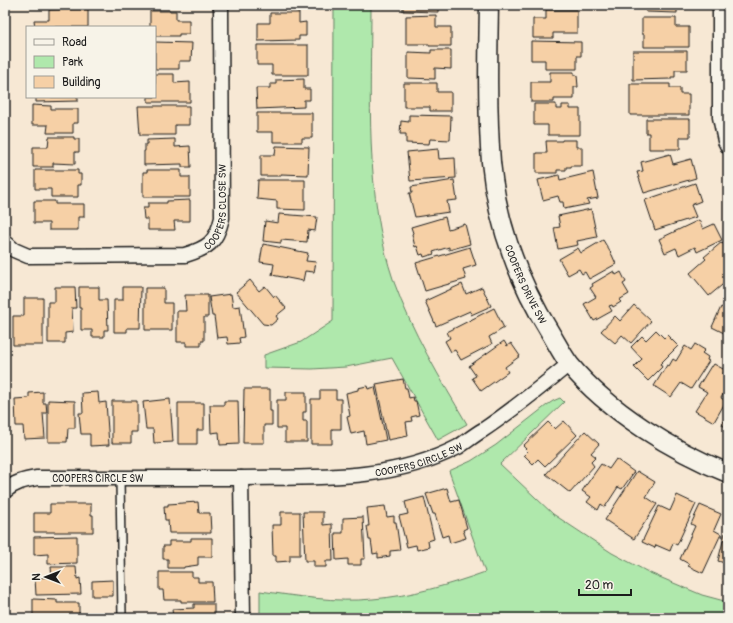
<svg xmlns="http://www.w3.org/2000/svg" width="733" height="623" font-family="Pangolin,sans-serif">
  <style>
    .green { fill: #afe8ac; stroke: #668264 }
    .building { fill: #f6d0a6; stroke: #1c1c1c }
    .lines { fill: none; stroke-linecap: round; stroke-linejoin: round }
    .service-casing { stroke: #1c1c1c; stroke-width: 10 }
    .minor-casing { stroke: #1c1c1c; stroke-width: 17 }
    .tertiary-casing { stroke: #1c1c1c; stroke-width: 21 }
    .service { stroke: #f7f3e8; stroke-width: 7 }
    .minor { stroke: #f7f3e8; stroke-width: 14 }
    .tertiary { stroke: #f7f3e8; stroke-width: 18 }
    .labels { text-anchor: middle; stroke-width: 3; stroke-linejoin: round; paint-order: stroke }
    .street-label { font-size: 10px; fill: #1c1c1c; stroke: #f7f3e8 }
  </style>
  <rect width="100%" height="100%" fill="#f7e8d4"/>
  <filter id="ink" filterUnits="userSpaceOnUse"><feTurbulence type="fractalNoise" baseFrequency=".025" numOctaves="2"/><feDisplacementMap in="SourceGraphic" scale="8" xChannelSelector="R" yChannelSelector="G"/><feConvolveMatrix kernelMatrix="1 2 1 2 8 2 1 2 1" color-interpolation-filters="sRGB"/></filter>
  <g filter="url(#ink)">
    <path class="green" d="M 334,5 L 371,5 C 371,96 364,195 394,282 C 412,332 440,378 467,424 L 438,440 L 392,358 L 346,367 L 312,369 L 264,368 L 264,355 L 301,342 L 333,321 Z
      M 560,398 L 564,402 L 500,464 L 553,514 L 612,553 L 650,573 L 702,595 L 728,602 L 728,618 L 260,618 L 260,591 C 297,596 335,603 373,599 C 411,596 449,585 485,572 L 449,471 L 471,461 L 496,445 L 547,405 L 553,401 Z"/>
    <path class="building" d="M 139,5 L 175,5 L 175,6 L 139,7 Z
      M 269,5 L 303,5 L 303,7 L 269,7 Z
      M 403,5 L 438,5 L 438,12 L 403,11 Z
      M 642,5 L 677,5 L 677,13 L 646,12 L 646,9 L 642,9 Z
      M 88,9 L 88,27 L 35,27 L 34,20 L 49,20 L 49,10 Z
      M 546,10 L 577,10 L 577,33 L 553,33 L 553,38 L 533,38 L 533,19 L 546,19 Z
      M 150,11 L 176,11 L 176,20 L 189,20 L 189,34 L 179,34 L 179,36 L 155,36 L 155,27 L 150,27 Z
      M 270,13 L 299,13 L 299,23 L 306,22 L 306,36 L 299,36 L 299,40 L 258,41 L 258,23 L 270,23 Z
      M 436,15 L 436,27 L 451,27 L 451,46 L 429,46 L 429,44 L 406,44 L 406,16 Z
      M 642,18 L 676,18 L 676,27 L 689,27 L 689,47 L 644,47 L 644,34 L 642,34 Z
      M 531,41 L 581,42 L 581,56 L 577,56 L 577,69 L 545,69 L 545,60 L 531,60 Z
      M 155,42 L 192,43 L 191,61 L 179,61 L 179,69 L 155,69 Z
      M 257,45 L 308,45 L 308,75 L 272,75 L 272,65 L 257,65 Z
      M 431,50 L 451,50 L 451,69 L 435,68 L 435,79 L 408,78 L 408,52 L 431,53 Z
      M 633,51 L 687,51 L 687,70 L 675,70 L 675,77 L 671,77 L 671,79 L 633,80 Z
      M 550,72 L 574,72 L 574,75 L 577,75 L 578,87 L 574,87 L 574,99 L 554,99 L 554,102 L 531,102 L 531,82 L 550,82 Z
      M 155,74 L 174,74 L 174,83 L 190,82 L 190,102 L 148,102 L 148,97 L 155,97 Z
      M 304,79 L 304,89 L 310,89 L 310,100 L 304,100 L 304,107 L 257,109 L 256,88 L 270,88 L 270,84 L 276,84 L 276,80 Z
      M 404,83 L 437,83 L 437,92 L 451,92 L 451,111 L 430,111 L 430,107 L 404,107 Z
      M 630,84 L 670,84 L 670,88 L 680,88 L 680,94 L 689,94 L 689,115 L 630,115 Z
      M 36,97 L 78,97 L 78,101 L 36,102 Z
      M 534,104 L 556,104 L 556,109 L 562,109 L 562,105 L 570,105 L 570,109 L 580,109 L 580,135 L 548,135 L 548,125 L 534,125 Z
      M 32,105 L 51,106 L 51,109 L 78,109 L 78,123 L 73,123 L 73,133 L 47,133 L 48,125 L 32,125 Z
      M 138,106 L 189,106 L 189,125 L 175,125 L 175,135 L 140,135 Z
      M 257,113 L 312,113 L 312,138 L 302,138 L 302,142 L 273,142 L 273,132 L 257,132 Z
      M 409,115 L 451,116 L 450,140 L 430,139 L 429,144 L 406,143 L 406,134 L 400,134 L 401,121 L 409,122 Z
      M 646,119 L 690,119 L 690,137 L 680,137 L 680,149 L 649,149 L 649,133 L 646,133 Z
      M 49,137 L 74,137 L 74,139 L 79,139 L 79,152 L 75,152 L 75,164 L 53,163 L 53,167 L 33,167 L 33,147 L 48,147 Z
      M 175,139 L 175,147 L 190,146 L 191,167 L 182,167 L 182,164 L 144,165 L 144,151 L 145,151 L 145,144 L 147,144 L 147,140 Z
      M 562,140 L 576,140 L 576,147 L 582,147 L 582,166 L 571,166 L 571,167 L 566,167 L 566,170 L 557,170 L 557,173 L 536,173 L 536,153 L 547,153 L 546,141 L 562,141 Z
      M 276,146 L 309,147 L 308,175 L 281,174 L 281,176 L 261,176 L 261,155 L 275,155 Z
      M 438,149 L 439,159 L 455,158 L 456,178 L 410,181 L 407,152 Z
      M 670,154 L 673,164 L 691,159 L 696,178 L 644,193 L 637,172 L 643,171 L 641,162 Z
      M 35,170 L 78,170 L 78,174 L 81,174 L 81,185 L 78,185 L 78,197 L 51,197 L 51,189 L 35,189 Z
      M 147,170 L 181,170 L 181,177 L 190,177 L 190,197 L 143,197 L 143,172 L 147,172 Z
      M 593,172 L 598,198 L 587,200 L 589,204 L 564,209 L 563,202 L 560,202 L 558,196 L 543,200 L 538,180 L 559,175 L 560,180 Z
      M 258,180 L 305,180 L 305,210 L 277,209 L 277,201 L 257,199 Z
      M 454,180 L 457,200 L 447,201 L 449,212 L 415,217 L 409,193 L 412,193 L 411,187 Z
      M 695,183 L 701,201 L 691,205 L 696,217 L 655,230 L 645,200 Z
      M 190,200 L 190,221 L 174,221 L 175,230 L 148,230 L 148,219 L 144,219 L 143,208 L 148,208 L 148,203 L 167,203 L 167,201 Z
      M 34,201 L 55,201 L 55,204 L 84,204 L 84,217 L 78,217 L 78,230 L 49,230 L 49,223 L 34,223 Z
      M 591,209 L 597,237 L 577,241 L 578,245 L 558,249 L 554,228 L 560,227 L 558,216 Z
      M 279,214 L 317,217 L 315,231 L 308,230 L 307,242 L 281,240 L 281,243 L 263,241 L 265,221 L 278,223 Z
      M 445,217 L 448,229 L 465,224 L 470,244 L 449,250 L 449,247 L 433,252 L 434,254 L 424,257 L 423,254 L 420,255 L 417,246 L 415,247 L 412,234 L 413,233 L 411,227 Z
      M 699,220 L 703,229 L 714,224 L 722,240 L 697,252 L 695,247 L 679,255 L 676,248 L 665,253 L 659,239 Z
      M 603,240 L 612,255 L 616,264 L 589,279 L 585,272 L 582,274 L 579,269 L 568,275 L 559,259 L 578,248 L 581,253 Z
      M 722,242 L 728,250 L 728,264 L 726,266 L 728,269 L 728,280 L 709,296 L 690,273 L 706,259 L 704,257 Z
      M 263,244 L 308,253 L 306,261 L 316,262 L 314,272 L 305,271 L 303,281 L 272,275 L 274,264 L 260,262 Z
      M 470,247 L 476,265 L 463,269 L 466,279 L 425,291 L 416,263 Z
      M 614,271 L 616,275 L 621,272 L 626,282 L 623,284 L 629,294 L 619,300 L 621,302 L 613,307 L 612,305 L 609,306 L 612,311 L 594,321 L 584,304 L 596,297 L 590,288 L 593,286 L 592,284 Z
      M 250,280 L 259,291 L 265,286 L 274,297 L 275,295 L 286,308 L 276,316 L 278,319 L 271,325 L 263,324 L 236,292 Z
      M 462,284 L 466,294 L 482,287 L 491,306 L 471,315 L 470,311 L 436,326 L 425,301 Z
      M 55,287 L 75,287 L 76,308 L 72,308 L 73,332 L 65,333 L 65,343 L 48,343 L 48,302 L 55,302 Z
      M 79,287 L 99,287 L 99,300 L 107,300 L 108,330 L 104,330 L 104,337 L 92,337 L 92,330 L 81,330 L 81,308 L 79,308 Z
      M 123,287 L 141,287 L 140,328 L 127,328 L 127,332 L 114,332 L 114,300 L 123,300 Z
      M 145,288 L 164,288 L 164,303 L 172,303 L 172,330 L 145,330 Z
      M 231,294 L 233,307 L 240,306 L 244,337 L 239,338 L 240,343 L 228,344 L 227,337 L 217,338 L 214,316 L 212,316 L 209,297 Z
      M 185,295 L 208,295 L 208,317 L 204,317 L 204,341 L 201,341 L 201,346 L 186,346 L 186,342 L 177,342 L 177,311 L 186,311 Z
      M 24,298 L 43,298 L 43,345 L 13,345 L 13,316 L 24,316 Z
      M 634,305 L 651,321 L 631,343 L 622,335 L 615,343 L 601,331 L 615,316 L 620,321 Z
      M 721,307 L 728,310 L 728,335 L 712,327 Z
      M 494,308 L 504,328 L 489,337 L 492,344 L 461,360 L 455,350 L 451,352 L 445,341 L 450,338 L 447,332 Z
      M 656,330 L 664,338 L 667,335 L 678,346 L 660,364 L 662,367 L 648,381 L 634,367 L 642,359 L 631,347 L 642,336 L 646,340 Z
      M 504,341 L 507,346 L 511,343 L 520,356 L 505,367 L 508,372 L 481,391 L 472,378 L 476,376 L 469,366 Z
      M 695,344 L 705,350 L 702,353 L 708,357 L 707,360 L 709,361 L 691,389 L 681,383 L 671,397 L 654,386 L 667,365 L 669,366 L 673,359 L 676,361 L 685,346 L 691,350 Z
      M 714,364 L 725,370 L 723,374 L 728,377 L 728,386 L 721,398 L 726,401 L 714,422 L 695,411 L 707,392 L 698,387 L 711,366 L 712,367 Z
      M 403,379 L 405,388 L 407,388 L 409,398 L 413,397 L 414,401 L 416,401 L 419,415 L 411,417 L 412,421 L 406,422 L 408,436 L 388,440 L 376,384 Z
      M 367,386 L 368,389 L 375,387 L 386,440 L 366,444 L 364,431 L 351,434 L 347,417 L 350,416 L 346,393 L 358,390 L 358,388 Z
      M 244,389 L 270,389 L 270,411 L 272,411 L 272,425 L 264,425 L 264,443 L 243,443 Z
      M 320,390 L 336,390 L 336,399 L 341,399 L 341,429 L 332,429 L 332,444 L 311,444 L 311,399 L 320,399 Z
      M 43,392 L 43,403 L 46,403 L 47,413 L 43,413 L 45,438 L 24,439 L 23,426 L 16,426 L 15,399 L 29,398 L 29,393 Z
      M 98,392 L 99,403 L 106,402 L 109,445 L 90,446 L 90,434 L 81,434 L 79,413 L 83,413 L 82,393 Z
      M 286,392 L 306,392 L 306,412 L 303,412 L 303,421 L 307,421 L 307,442 L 285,442 L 285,428 L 277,428 L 277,400 L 286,400 Z
      M 170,399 L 173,442 L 154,443 L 153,429 L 146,429 L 143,402 Z
      M 48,400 L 75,401 L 75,428 L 68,428 L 67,442 L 48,442 Z
      M 112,401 L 137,401 L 137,432 L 131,432 L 131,443 L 112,443 Z
      M 224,401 L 238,401 L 239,444 L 220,445 L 219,432 L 211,433 L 210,405 L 224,405 Z
      M 178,403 L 204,403 L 204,430 L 197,430 L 197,444 L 178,444 Z
      M 728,412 L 728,428 L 722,425 Z
      M 564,421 L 577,435 L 545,466 L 538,459 L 533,464 L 524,455 L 528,451 L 523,446 L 548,422 L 555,429 Z
      M 585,431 L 599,444 L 591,453 L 596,457 L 591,462 L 594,466 L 570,493 L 546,474 Z
      M 616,459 L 634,472 L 622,489 L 618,487 L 605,507 L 601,504 L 598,510 L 587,502 L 591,497 L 582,491 L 601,464 L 609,469 Z
      M 637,471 L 655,482 L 646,497 L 657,504 L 634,539 L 605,520 Z
      M 447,488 L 451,502 L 459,500 L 467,528 L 463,530 L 466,538 L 450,543 L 448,535 L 442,537 L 435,514 L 433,514 L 426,494 Z
      M 677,495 L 696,504 L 677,545 L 673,543 L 670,551 L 656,545 L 655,548 L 642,542 L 659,506 L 670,511 Z
      M 424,497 L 434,539 L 428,541 L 429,547 L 417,550 L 416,545 L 407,547 L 399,516 L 408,514 L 405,502 Z
      M 198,502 L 199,513 L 210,513 L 211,533 L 169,533 L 168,520 L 165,520 L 164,506 L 168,506 L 168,504 Z
      M 50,504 L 91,504 L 91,515 L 93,515 L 93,532 L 34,532 L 34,513 L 50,513 Z
      M 700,505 L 721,514 L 714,530 L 721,534 L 703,573 L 688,566 L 689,564 L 680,559 L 695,526 L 691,524 Z
      M 385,506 L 387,517 L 394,516 L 394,522 L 396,522 L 400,550 L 390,551 L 390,556 L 378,558 L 378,553 L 373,554 L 371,540 L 369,540 L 367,526 L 369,526 L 367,508 Z
      M 281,512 L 300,512 L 300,555 L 290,555 L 290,561 L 276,562 L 276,556 L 273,556 L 272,525 L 281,525 Z
      M 303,512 L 323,512 L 323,525 L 332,524 L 333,561 L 326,561 L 326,567 L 314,567 L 314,561 L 305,561 Z
      M 363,517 L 365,559 L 361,559 L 361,565 L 348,565 L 348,559 L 336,560 L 335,533 L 343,533 L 343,518 Z
      M 725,533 L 728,533 L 728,564 L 718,561 Z
      M 77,536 L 77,563 L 48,564 L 48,554 L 34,555 L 34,537 Z
      M 191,538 L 212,538 L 212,557 L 198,557 L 198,565 L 184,567 L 184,568 L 168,568 L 168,559 L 163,559 L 163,546 L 169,546 L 169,541 L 191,541 Z
      M 51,567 L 76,567 L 77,579 L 80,578 L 81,594 L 36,595 L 35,578 L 52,577 Z
      M 159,572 L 192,572 L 192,577 L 198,577 L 198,582 L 212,582 L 213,602 L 181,602 L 181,600 L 164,600 L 163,590 L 159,590 Z
      M 113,580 L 113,596 L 92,596 L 92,581 Z
      M 33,599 L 57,600 L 57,603 L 79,603 L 79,614 L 84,614 L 84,618 L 33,618 Z
      M 194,604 L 214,604 L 214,618 L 173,618 L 172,609 L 194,608 Z"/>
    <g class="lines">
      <g class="service-casing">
        <path id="service" d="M 120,478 L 122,618"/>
      </g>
      <g class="minor-casing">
        <g id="minor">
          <path d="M 720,5 L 720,117 L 725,141 L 728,147"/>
          <path id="s1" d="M 5,242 L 14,250 L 28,256 L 185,255 C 208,248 216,243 222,218 L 221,5"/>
          <path id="s2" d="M 241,478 C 314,477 391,482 458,447 C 466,442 474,435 483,430 C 513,410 541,387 569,364"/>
          <path id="s3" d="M 5,491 C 15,482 25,480 37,478 L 241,478 L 243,618"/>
        </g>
      </g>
      <g class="tertiary-casing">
        <g id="tertiary">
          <path id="s4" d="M 489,5 C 488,57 487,110 491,162 C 497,225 518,281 551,334 C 557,344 563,356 570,365 C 608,411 673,451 728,473"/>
        </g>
      </g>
      <use href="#service" class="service"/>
      <use href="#minor" class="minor"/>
      <use href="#tertiary" class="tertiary"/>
    </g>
  </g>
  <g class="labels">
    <g class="street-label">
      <text dy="4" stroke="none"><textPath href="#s1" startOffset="250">COOPERS CLOSE SW</textPath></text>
      <text dy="4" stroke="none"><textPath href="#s4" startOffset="285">COOPERS DRIVE SW</textPath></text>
      <text dy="4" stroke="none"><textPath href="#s2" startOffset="180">COOPERS CIRCLE SW</textPath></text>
      <text dy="4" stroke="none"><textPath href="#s3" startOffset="96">COOPERS CIRCLE SW</textPath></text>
    </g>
  </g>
  <rect width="733" height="623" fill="none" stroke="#f7f3e8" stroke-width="20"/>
  <rect x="10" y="10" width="713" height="603" fill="none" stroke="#1c1c1c" stroke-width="1.5" filter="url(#ink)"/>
  <rect x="26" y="26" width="130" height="72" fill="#f7f3e8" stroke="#9f9d96"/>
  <rect x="34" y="39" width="20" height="6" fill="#f7f3e8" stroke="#9f9d96"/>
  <text x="62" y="46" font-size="12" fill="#1c1c1c">Road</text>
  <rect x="34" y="56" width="20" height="12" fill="#afe8ac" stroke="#9f9d96"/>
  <text x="62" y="66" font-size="12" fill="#1c1c1c">Park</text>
  <rect x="34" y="76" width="20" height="12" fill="#f6d0a6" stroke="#9f9d96"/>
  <text x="62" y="86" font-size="12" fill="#1c1c1c">Building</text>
  <g transform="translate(46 577) rotate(270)" stroke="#f7f3e8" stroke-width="3" paint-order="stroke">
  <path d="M0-3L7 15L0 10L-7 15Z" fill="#1c1c1c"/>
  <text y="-6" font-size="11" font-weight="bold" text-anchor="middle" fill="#1c1c1c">N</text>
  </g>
  <path d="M579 589v6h52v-6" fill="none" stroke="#1c1c1c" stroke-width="2"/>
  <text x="585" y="589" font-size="12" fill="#1c1c1c" stroke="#f7f3e8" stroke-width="3" paint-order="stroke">20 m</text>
</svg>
